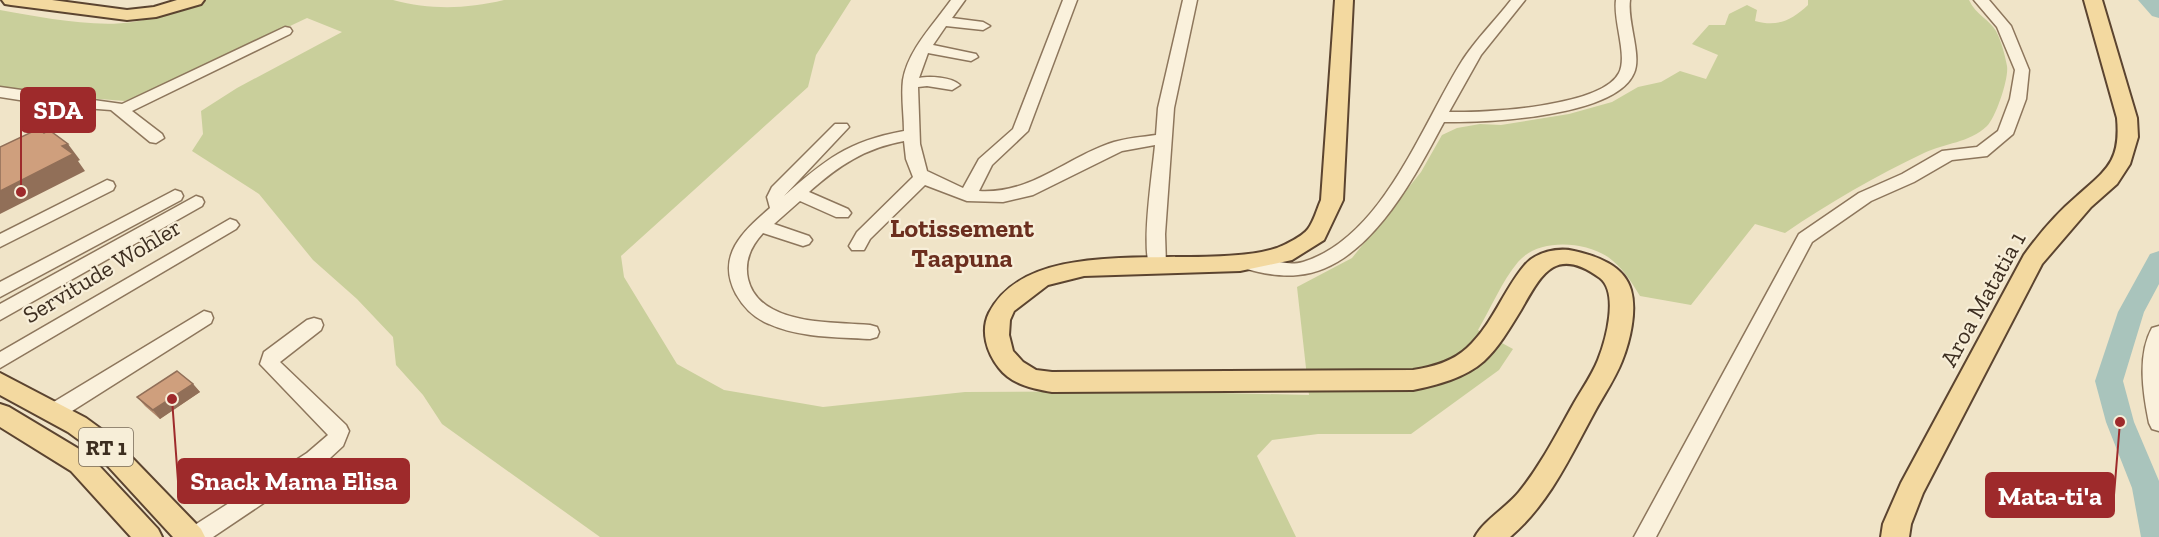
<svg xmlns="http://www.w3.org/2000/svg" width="2159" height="537" font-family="'Zilla Slab',serif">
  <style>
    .green { fill: #c9cf9b }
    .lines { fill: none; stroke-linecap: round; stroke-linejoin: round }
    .river { fill: #a9c4bc; fill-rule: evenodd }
    .minor-casing { stroke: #8d765c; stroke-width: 3 }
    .major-casing { stroke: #5b4430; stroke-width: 4 }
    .minor { fill: #faf1dc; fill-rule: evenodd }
    .major { fill: #f3d9a0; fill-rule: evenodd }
    .wall { fill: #b2896c }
    .shaded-wall { fill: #916f58 }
    .building { fill: #cf9f7d; stroke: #916f58; stroke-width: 1.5 }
    .labels { text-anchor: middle; stroke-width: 4.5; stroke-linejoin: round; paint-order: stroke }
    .shield { fill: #f7eed8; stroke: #756857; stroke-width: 1.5 }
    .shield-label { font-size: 22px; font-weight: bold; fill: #3d2e20 }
    .street-label { font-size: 24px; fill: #3d2e20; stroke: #f7eed8 }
    .neighbourhood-label { font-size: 26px; font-weight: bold; fill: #6b2e1e; stroke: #f7eed8 }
    .leader { fill: none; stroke: #9e2a2b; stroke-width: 2 }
    .callout-dot { fill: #9e2a2b; stroke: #f7eed8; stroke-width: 2 }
    .callout { fill: #9e2a2b; stroke: #9e2a2b; stroke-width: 2 }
    .callout-label { font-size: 26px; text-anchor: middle; font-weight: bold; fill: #fff }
  </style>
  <rect width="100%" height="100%" fill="#f0e4c8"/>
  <path class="green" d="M 203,0 L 393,0 C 431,10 466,9 504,0 L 851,0 L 816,55 L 808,87 L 621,256 L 624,277 L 677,364 L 724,390 L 823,407 L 965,392 L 1134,391 L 1309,395 L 1297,287 L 1352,258 L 1421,172 L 1442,135 L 1457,128 L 1480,124 L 1501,125 L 1569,114 L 1612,102 L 1638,87 L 1661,82 L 1680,71 L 1706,79 L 1718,55 L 1692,44 L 1709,25 L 1725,25 L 1729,14 L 1747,5 L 1757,10 L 1755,21 C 1777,27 1791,21 1808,5 L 1808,0 L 1969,0 C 1976,15 1990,20 1996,31 C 2001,40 2005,55 2007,66 C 2009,78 1996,117 1987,126 C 1969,143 1945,143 1924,153 C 1876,176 1830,202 1785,233 L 1755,224 L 1691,305 L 1640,296 C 1631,281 1622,267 1608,257 C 1584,241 1538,238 1518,262 C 1502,281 1491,308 1478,330 L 1513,349 L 1499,370 L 1411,434 L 1318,434 L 1272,440 L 1257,456 L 1296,537 L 600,537 L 442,424 L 423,395 L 396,365 L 393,337 L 357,299 L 313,260 L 259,194 L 192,151 L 203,134 L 201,111 L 237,88 L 342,32 L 307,18 L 171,82 L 125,101 L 37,94 L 0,87 L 0,10 C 40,17 93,28 133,22 C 158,18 180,9 203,0 Z"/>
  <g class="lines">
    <path class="river" d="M 2138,0 L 2159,0 L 2159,18 L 2152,16 Z
      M 2159,251 L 2159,284 L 2144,312 L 2123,381 L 2134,422 L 2159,481 L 2159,537 L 2141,537 L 2132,488 L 2106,422 L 2095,381 L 2118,312 L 2150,254 Z"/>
    <g class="minor-casing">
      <path id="minor" d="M 951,0 L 965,0 L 952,18 L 983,22 L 990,26 L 983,30 L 946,26 L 933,45 L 976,54 L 978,57 L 971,61 L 928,53 L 919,78 C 930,76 951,77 960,85 L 952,90 L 927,86 L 918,87 L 920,144 L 927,171 L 963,188 L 979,159 L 1013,129 L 1063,0 L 1077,0 L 1028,131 L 992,165 L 979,191 C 1033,194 1066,157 1114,142 C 1127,138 1142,137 1156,135 L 1158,108 L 1183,0 L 1197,0 L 1174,108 L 1165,234 L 1166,265 L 1163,269 L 1157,271 L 1151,269 C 1140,252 1153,169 1155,145 L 1122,151 L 1033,195 L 1003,202 L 967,201 L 925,185 L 870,239 L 864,250 L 852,250 L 849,246 L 857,232 L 913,177 L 906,159 L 904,141 C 865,148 838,166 809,192 L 848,209 L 851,213 L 848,217 L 836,217 L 800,201 L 774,224 L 809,236 L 812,240 L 809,244 L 803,246 L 763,233 C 751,246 744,261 748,279 C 759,326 833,322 870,325 L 877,327 L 879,332 L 877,337 L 870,339 C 837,337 800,338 769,324 C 754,318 744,308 736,294 C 716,256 742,232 770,208 L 767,197 L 772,187 L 835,124 L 847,124 L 849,127 L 784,196 C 825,160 848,141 904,131 C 904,115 901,96 903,80 C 908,50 934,24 951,0 Z
        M 1511,0 L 1525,0 L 1481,55 L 1449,112 C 1484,113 1602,107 1619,73 C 1628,56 1613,21 1616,0 L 1630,0 C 1627,22 1642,55 1634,73 C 1616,117 1486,123 1444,122 C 1415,176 1368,269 1298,275 C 1281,277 1260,273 1244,268 L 1241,264 L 1244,260 C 1263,254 1283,268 1303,262 C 1383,237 1421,126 1462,61 C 1476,39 1495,21 1511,0 Z
        M 1974,0 L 1989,0 L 2011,26 L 2029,70 L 2026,99 L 2013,134 L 1987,156 L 1952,160 L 1914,182 L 1871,201 L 1812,242 L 1656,537 L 1634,537 L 1799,234 L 1859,193 L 1902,174 L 1942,151 L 1977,147 L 1998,131 L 2010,99 L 2015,70 L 1997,27 Z
        M 285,27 L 290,28 L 292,31 L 290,34 L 132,111 L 162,134 L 164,138 L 156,143 L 150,142 L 111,110 L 58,106 L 0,97 L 0,87 L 122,104 Z
        M 107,180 L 113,182 L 115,186 L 113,190 L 0,247 L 0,234 Z
        M 175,190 L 181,192 L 183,196 L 181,200 L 0,297 L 0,282 Z
        M 196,196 L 202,198 L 204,202 L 202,206 L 0,320 L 0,304 Z
        M 230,219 L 236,221 L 239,225 L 236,229 L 0,368 L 0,352 Z
        M 204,311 L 211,313 L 213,318 L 211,323 L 61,418 L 54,420 L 47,418 L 44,412 L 47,406 Z
        M 314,318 L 321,320 L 323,325 L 321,330 L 280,362 L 346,425 L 349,431 L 343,446 L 329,459 L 213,537 L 184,537 L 187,530 L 307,453 L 328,435 L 260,364 L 264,352 L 307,320 Z
        M 2159,326 L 2159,431 L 2152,429 L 2149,423 C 2143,394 2137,355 2152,328 Z"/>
    </g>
    <g class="major-casing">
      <path id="major" d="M 2,0 L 52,0 L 127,10 L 154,7 L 177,0 L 204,0 L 201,4 L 156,17 L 127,20 L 11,5 L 5,4 Z
        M 1335,0 L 1353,0 L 1343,200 L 1324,240 L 1292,260 L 1240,271 L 1084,276 L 1048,285 L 1014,311 L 1010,320 L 1009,335 L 1013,351 L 1023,362 L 1036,370 L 1052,372 L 1413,370 C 1432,367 1452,362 1467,348 C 1493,324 1503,291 1524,266 C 1535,252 1558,247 1574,251 C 1596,256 1624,265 1631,290 C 1637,311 1630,341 1622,361 C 1615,379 1603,396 1594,413 C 1570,457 1549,504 1510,537 L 1475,537 C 1483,521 1507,507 1519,492 C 1541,465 1557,433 1574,403 C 1582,389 1592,375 1598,360 C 1606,340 1619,293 1600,278 C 1555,245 1541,275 1521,310 C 1510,328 1499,347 1484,361 C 1465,378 1437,385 1413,390 L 1052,392 C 1033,389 1011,384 999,368 C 987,353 980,331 989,313 C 1032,228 1200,273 1277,248 C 1285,245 1303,236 1308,229 C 1314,221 1317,209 1321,200 Z
        M 2084,0 L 2102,0 L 2137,118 L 2138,137 L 2130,164 L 2117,184 L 2091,207 L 2042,264 L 1923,493 L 1911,524 L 1909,537 L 1881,537 L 1883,524 L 1901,483 L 2024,255 C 2039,234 2057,213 2077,196 C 2106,170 2121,162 2117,118 Z
        M 0,373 L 86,418 L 112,437 L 201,529 L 205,537 L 173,537 L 94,451 L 68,432 L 0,395 Z
        M 0,404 L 9,407 L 89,455 L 158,529 L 162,537 L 131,537 L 71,471 L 0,427 Z"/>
    </g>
    <use href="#minor" class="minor"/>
    <use href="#major" class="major"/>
  </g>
  <path class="wall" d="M 193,384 L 200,392 L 160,419 L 145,406 L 137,397 Z"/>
  <path class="shaded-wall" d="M 68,144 L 80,160 L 78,161 L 85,171 L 0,214 L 0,191 L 62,146 Z
    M 193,384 L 200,392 L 160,419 L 153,410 Z"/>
  <path class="building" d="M 38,129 L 44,133 L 49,130 L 68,144 L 62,146 L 73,154 L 0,191 L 0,147 Z
    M 177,371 L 193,384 L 153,410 L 137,397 Z"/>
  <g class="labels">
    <rect class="shield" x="79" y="428" width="54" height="38" rx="4.5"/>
    <g class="shield-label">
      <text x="106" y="455">RT 1</text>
    </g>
    <g class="street-label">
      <text transform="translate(102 271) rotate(-31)" y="8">Servitude Wohler</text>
      <text transform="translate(1983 299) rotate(-61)" y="8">Aroa Matatia 1</text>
    </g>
    <g class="neighbourhood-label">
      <text x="962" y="237">Lotissement<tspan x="962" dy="30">Taapuna</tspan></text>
    </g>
  </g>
  <path class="leader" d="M21 192L21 110M172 399L178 481M2120 422L2114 495"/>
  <g class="callout-dot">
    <circle cx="21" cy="192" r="6"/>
    <circle cx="172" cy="399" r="6"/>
    <circle cx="2120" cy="422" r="6"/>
  </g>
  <g class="callout">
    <rect x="21" y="88" width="74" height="44" rx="6"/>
    <rect x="178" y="459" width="231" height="44" rx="6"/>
    <rect x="1986" y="473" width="128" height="44" rx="6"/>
  </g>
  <g class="callout-label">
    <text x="58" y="119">SDA</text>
    <text x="294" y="490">Snack Mama Elisa</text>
    <text x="2050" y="505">Mata-ti'a</text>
  </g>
</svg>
